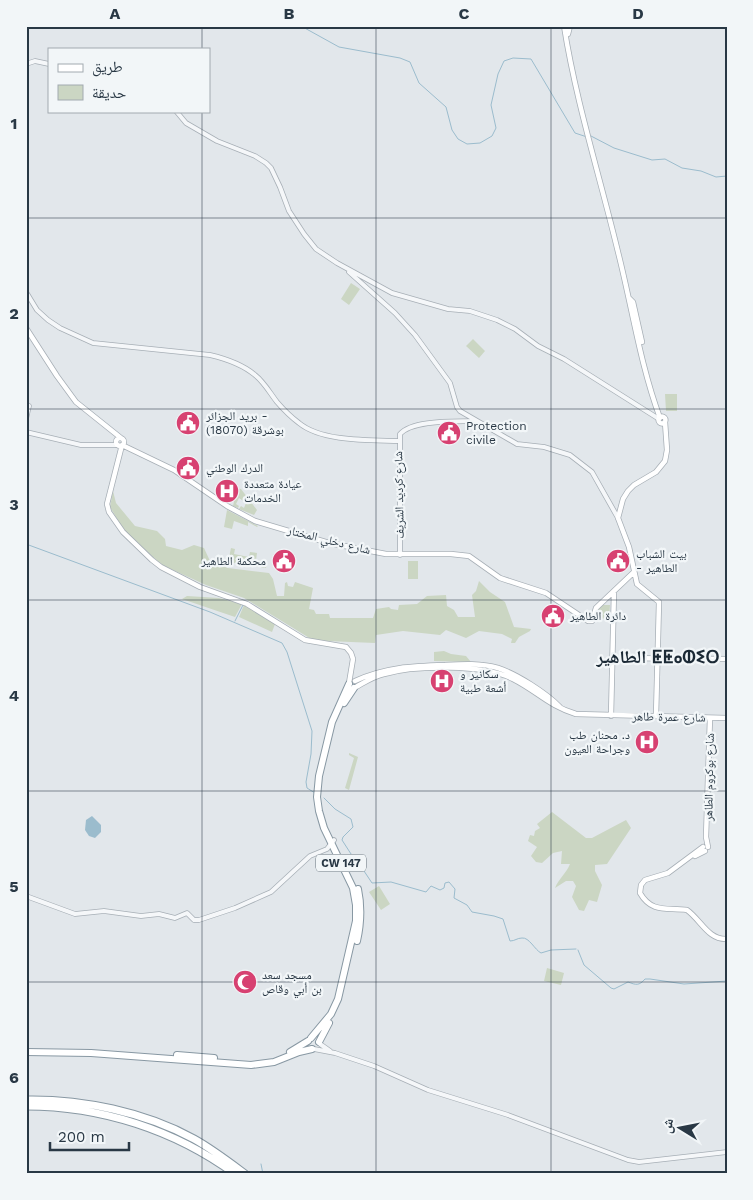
<svg xmlns="http://www.w3.org/2000/svg" width="753" height="1200" font-family="'Work Sans','Noto Naskh Arabic','Noto Sans Tifinagh',sans-serif">
  <style>
    .green { fill: #cbd6c3 }
    .water { fill: #9bbccd }
    .lines { fill: none; stroke-linecap: round; stroke-linejoin: round }
    .stream { stroke: #9bbccd; stroke-width: 1 }
    .tertiary-casing { stroke: #a7afb6; stroke-width: 5.5 }
    .secondary-casing { stroke: #a7afb6; stroke-width: 6 }
    .trunk-casing { stroke: #8898a3; stroke-width: 8 }
    .motorway-casing { stroke: #8898a3; stroke-width: 9 }
    .tertiary { stroke: #f5f7f9; stroke-width: 4 }
    .secondary { stroke: #fff; stroke-width: 4.5 }
    .trunk { stroke: #fff; stroke-width: 6 }
    .motorway { stroke: #fff; stroke-width: 7 }
    .grid { fill: none; stroke: #293845; stroke-width: 1; stroke-opacity: 0.55 }
    .labels { text-anchor: middle; stroke-width: 4.5; stroke-linejoin: round; paint-order: stroke }
    .shield { fill: #f2f6f8; stroke: #65717b; stroke-width: 1 }
    .shield-label { font-size: 11px; font-weight: bold; fill: #293845 }
    .poi-label { font-size: 12px; fill: #293845; stroke: #f2f6f8; text-anchor: start }
    .street-label { font-size: 12px; fill: #293845; stroke: #f2f6f8 }
    .district-label { font-size: 18px; font-weight: bold; fill: #1b2935; stroke: #f2f6f8 }
    .neatline { fill: none; stroke: #293845; stroke-width: 2 }
    .grid-label { font-size: 16px; text-anchor: middle; font-weight: bold; fill: #293845 }
  </style>
  <rect width="100%" height="100%" fill="#e2e7eb"/>
  <path class="green" d="M 351,283 L 360,289 L 349,305 L 341,299 Z
    M 473,339 L 485,351 L 479,358 L 466,346 Z
    M 665,394 L 677,394 L 677,411 L 666,411 Z
    M 237,488 L 241,489 L 257,510 L 254,515 L 239,509 L 241,506 L 244,508 L 246,503 L 239,498 L 236,504 L 239,506 L 238,508 L 233,506 Z
    M 113,491 L 116,503 L 135,526 L 157,531 L 165,539 L 166,546 L 182,550 L 194,545 L 204,548 L 210,561 L 228,568 L 269,573 L 273,579 L 277,596 L 284,596 L 285,583 L 287,582 L 288,586 L 293,587 L 295,582 L 313,588 L 309,609 L 314,610 L 316,614 L 329,614 L 330,618 L 373,618 L 376,609 L 389,607 L 391,609 L 398,610 L 399,605 L 417,604 L 427,596 L 446,595 L 447,606 L 454,610 L 458,617 L 475,617 L 472,595 L 476,591 L 479,581 L 490,592 L 505,602 L 514,627 L 531,629 L 530,631 L 519,637 L 515,643 L 511,643 L 512,639 L 502,634 L 479,631 L 466,638 L 446,630 L 440,635 L 403,631 L 376,635 L 375,643 L 327,641 L 311,639 L 244,598 L 206,585 L 162,565 L 125,532 L 110,507 Z
    M 227,510 L 258,526 L 257,527 L 248,522 L 248,526 L 234,521 L 232,529 L 224,527 Z
    M 231,548 L 235,549 L 234,554 L 249,557 L 250,552 L 257,553 L 256,560 L 267,562 L 266,568 L 228,562 Z
    M 408,561 L 418,561 L 418,579 L 408,579 Z
    M 187,596 L 219,598 L 242,604 L 235,617 L 182,599 Z
    M 244,605 L 275,624 L 272,632 L 239,617 Z
    M 602,605 L 610,605 L 609,619 L 596,618 L 596,612 Z
    M 444,651 L 451,654 L 466,656 L 471,662 L 434,661 L 434,652 Z
    M 349,753 L 358,757 L 349,790 L 345,788 L 354,758 L 349,755 Z
    M 552,812 L 586,838 L 592,838 L 626,820 L 631,828 L 607,864 L 595,865 L 595,871 L 602,885 L 597,902 L 589,900 L 584,911 L 579,910 L 572,897 L 576,886 L 573,881 L 566,881 L 555,888 C 559,878 566,874 570,864 L 561,864 L 562,851 L 553,853 L 542,863 L 536,862 L 531,856 L 537,847 L 528,841 L 530,835 L 534,836 L 535,831 L 540,828 L 537,824 Z
    M 379,886 L 390,904 L 381,910 L 369,892 Z
    M 547,968 L 564,973 L 561,985 L 544,981 Z"/>
  <path class="water" d="M 92,816 L 101,825 L 101,832 L 95,838 L 89,836 L 85,830 L 86,820 Z"/>
  <g class="lines">
    <path class="stream" d="M 301,26 L 339,47 L 400,58 L 410,62 L 419,83 L 446,107 L 452,130 L 458,139 L 467,144 L 480,143 L 492,136 L 496,128 L 491,105 L 498,74 L 504,61 L 513,58 L 531,59 L 575,133 L 587,137
      M 591,136 L 614,148 L 652,160 L 665,159 L 682,168 L 701,171 L 716,177 L 727,176
      M 26,544 L 210,612 L 282,643 L 287,652 L 312,731 L 311,754 L 306,782 L 307,788 L 315,793
      M 235,621 L 243,605
      M 324,798 L 335,809 L 351,819 L 353,827 L 343,837 L 342,840 L 351,854 L 362,863 L 364,871 L 372,883 L 391,882 L 426,892 L 431,886 L 440,890 L 444,888 L 445,883 L 449,882 L 455,889 L 454,898 L 467,905 L 472,912 L 494,916 L 503,919 L 510,941 C 515,941 517,938 522,938 C 529,937 535,950 541,953 L 551,950 L 576,949
      M 578,950 L 584,965 L 611,988 L 614,989 L 628,982 C 636,985 639,986 645,979 L 650,979 L 684,984 L 727,981
      M 261,1164 L 263,1174"/>
    <g class="tertiary-casing">
      <path id="tertiary" d="M 26,64 L 35,61 L 49,64
        M 176,111 L 186,123 L 217,141 L 255,156 L 266,163 L 271,168 L 280,187 L 289,211 L 304,234 L 316,249 L 337,263 L 392,293 L 448,309 L 470,311 L 497,320 L 515,329 L 538,346 L 564,359 L 659,419
        M 349,272 L 395,313 L 415,335 L 450,383 L 457,407 L 460,411 L 517,444 L 544,447 L 570,455 L 592,472 L 618,518
        M 26,292 L 37,310 L 48,320 L 60,328 L 93,343 L 210,355 C 227,359 242,364 255,375 C 264,382 270,393 277,402 C 283,409 291,417 299,423 C 322,442 370,440 399,441
        M 26,404 L 29,406 L 26,419
        M 26,432 L 81,445 L 118,445
        M 400,555 L 400,434 C 413,419 458,422 476,421
        M 26,896 L 75,914 L 104,911 L 141,916 L 159,914 L 175,918 L 187,913 L 194,920 L 199,920 L 235,908 L 271,892 L 310,856 L 327,849 L 334,840
        M 320,1044 L 330,1051
        M 314,1049 L 335,1053 L 374,1066 L 428,1090 L 508,1115 L 628,1160 L 639,1162 L 727,1152"/>
    </g>
    <g class="secondary-casing">
      <path id="secondary" d="M 564,26 C 576,102 600,177 618,252 C 632,307 640,364 660,418
        M 568,34 L 570,26
        M 629,298 L 633,302 L 642,342
        M 26,328 L 57,376 L 76,402 L 121,438
        M658.5 420a3.5 3.5 0 1 1 7 0a3.5 3.5 0 1 1-7 0Z
        M116 442a4 4 0 1 1 8 0a4 4 0 1 1-8 0Z
        M 122,445 L 174,470 L 227,506 L 255,521 L 329,543 L 386,554 L 451,554 L 469,556 L 500,578 L 546,593 L 588,621 L 592,621 L 596,608 L 634,572
        M 122,445 L 107,504 L 109,512 L 123,532 L 152,560 L 161,567 L 200,587 L 247,604 L 305,640 L 346,647 L 351,653 L 353,659 L 349,683
        M 613,658 L 727,659
        M 355,681 C 385,667 413,666 445,665 C 463,664 481,663 498,668 C 517,674 546,693 560,707
        M 356,687 C 365,682 374,676 384,674 C 415,665 484,664 513,679 C 537,691 549,706 576,714 L 727,718
        M 611,716 L 614,591
        M 656,716 L 659,602 L 637,584 L 629,547 L 618,518 L 623,499 L 628,491 L 634,485 L 656,472 L 665,461 L 667,450 L 665,422
        M 703,847 L 668,873 L 645,880 L 641,885 L 640,893 C 652,914 668,907 687,910 C 701,920 708,940 727,939
        M 708,847 L 706,837 L 710,718
        M 695,856 L 705,851"/>
    </g>
    <g class="trunk-casing">
      <path id="trunk" d="M 344,703 L 354,688
        M 357,941 C 361,923 362,908 358,889
        M 311,1038 L 331,1014 L 338,999 L 356,921 L 356,905 L 353,888 L 324,828 L 319,811 L 317,797 L 319,776 L 332,722 L 349,684
        M 319,1042 L 329,1023
        M 26,1052 L 91,1053 L 251,1065 L 274,1062 L 299,1052 L 312,1049
        M 290,1052 L 308,1041
        M 177,1055 L 214,1058"/>
    </g>
    <g class="motorway-casing">
      <path id="motorway" d="M 26,1100 C 82,1099 145,1112 194,1139 C 212,1149 229,1162 245,1174
        M 26,1106 C 101,1106 175,1130 235,1174"/>
    </g>
    <use href="#tertiary" class="tertiary"/>
    <use href="#secondary" class="secondary"/>
    <use href="#trunk" class="trunk"/>
    <use href="#motorway" class="motorway"/>
  </g>
  <path class="grid" d="M 202,26 L 202,49M 376,26 L 376,1174M 551,26 L 551,1174M 202,111 L 202,1174M 26,218 L 727,218M 26,409 L 727,409M 26,600 L 727,600M 26,791 L 727,791M 26,982 L 727,982"/>
  <defs>
    <g id="civic-disc" transform="scale(1.25)"><circle r="9.5" fill="#d74171" stroke="#f2f6f8"/><path d="M-.6-6.5H3V-4.5H.6V-3L4-1V1h2V6H-6V1h2V-1L-.6-3ZM-1.2 2.5V6h2.4V2.5Z" fill="#fff"/></g>
    <g id="hospital-disc" transform="scale(1.25)"><circle r="9.5" fill="#d74171" stroke="#f2f6f8"/><path d="M-5-5h3v3.5h4V-5h3V5h-3V1.5h-4V5h-3Z" fill="#fff"/></g>
    <g id="mosque-disc" transform="scale(1.25)"><circle r="9.5" fill="#d74171" stroke="#f2f6f8"/><path d="M3.5-4.9A6 6 0 1 0 3.5 4.9A5 5 0 1 1 3.5-4.9Z" fill="#fff"/></g>
  </defs>
  <g fill-rule="evenodd">
    <use href="#civic-disc" x="188" y="423"/>
    <use href="#civic-disc" x="449" y="433"/>
    <use href="#civic-disc" x="188" y="468"/>
    <use href="#hospital-disc" x="227" y="491"/>
    <use href="#civic-disc" x="284" y="561"/>
    <use href="#civic-disc" x="618" y="561"/>
    <use href="#civic-disc" x="553" y="616"/>
    <use href="#hospital-disc" x="442" y="681"/>
    <use href="#hospital-disc" x="647" y="742"/>
    <use href="#mosque-disc" x="245" y="982"/>
  </g>
  <g class="labels">
    <rect class="shield" x="316" y="854.5" width="50" height="17" rx="4"/>
    <g class="shield-label">
      <text x="341" y="867">CW 147</text>
    </g>
    <g class="poi-label">
      <text x="206" y="420">بريد الجزائر -<tspan x="206" dy="14">بوشرقة (18070)</tspan></text>
      <text x="466" y="430">Protection<tspan x="466" dy="14">civile</tspan></text>
      <text x="206" y="472">الدرك الوطني</text>
      <text x="244" y="488">عيادة متعددة<tspan x="244" dy="14">الخدمات</tspan></text>
      <text x="636" y="558">بيت الشباب<tspan x="636" dy="14">- الطاهير</tspan></text>
      <text x="266" y="565" text-anchor="end">محكمة الطاهير</text>
      <text x="570" y="620">دائرة الطاهير</text>
      <text x="460" y="678">سكانير و<tspan x="460" dy="14">أشعة طبية</tspan></text>
      <text x="630" y="739" text-anchor="end">د. محنان طب<tspan x="630" dy="14">وجراحة العيون</tspan></text>
      <text x="262" y="979">مسجد سعد<tspan x="262" dy="14">بن أبي وقاص</tspan></text>
    </g>
    <g class="street-label">
      <text transform="translate(399 495) rotate(-91)" y="4">شارع كرديد الشريف</text>
      <text transform="translate(329 540) rotate(14)" y="4">شارع دخلي المختار</text>
      <text transform="translate(669 717) rotate(1)" y="4">شارع عمرة طاهر</text>
      <text transform="translate(709 777) rotate(-89)" y="4">شارع بوكروم الطاهر</text>
    </g>
    <g class="district-label">
      <text x="658" y="663">الطاهير ⵟⵟⴰⵀⵉⵔ</text>
    </g>
  </g>
  <rect width="753" height="1200" fill="none" stroke="#f2f6f8" stroke-width="55"/>
  <rect x="48" y="48" width="162" height="65" fill="#f2f6f8" stroke="#a2aab0"/>
  <rect x="58" y="64" width="25" height="8" fill="#ffffff" stroke="#a2aab0"/>
  <text x="92" y="72" font-size="15" fill="#293845">طريق</text>
  <rect x="58" y="85" width="25" height="15" fill="#cbd6c3" stroke="#a2aab0"/>
  <text x="92" y="98" font-size="15" fill="#293845">حديقة</text>
  <g transform="translate(680 1128) rotate(280)" stroke="#f2f6f8" stroke-width="4" paint-order="stroke">
  <path d="M0-4L9 19L0 12L-9 19Z" fill="#293845"/>
  <text y="-8" font-size="14" font-weight="bold" text-anchor="middle" fill="#293845">ش</text>
  </g>
  <path d="M50 1142v8h79v-8" fill="none" stroke="#293845" stroke-width="2.5"/>
  <text x="58" y="1142" font-size="15" fill="#293845" stroke="#f2f6f8" stroke-width="4" paint-order="stroke">200 m</text>
  <rect x="28" y="28" width="698" height="1144" class="neatline"/>
  <g class="grid-label">
    <text x="115" y="19">A</text>
    <text x="289" y="19">B</text>
    <text x="464" y="19">C</text>
    <text x="638" y="19">D</text>
    <text x="14" y="129">1</text>
    <text x="14" y="319">2</text>
    <text x="14" y="510">3</text>
    <text x="14" y="701">4</text>
    <text x="14" y="892">5</text>
    <text x="14" y="1083">6</text>
  </g>
</svg>
